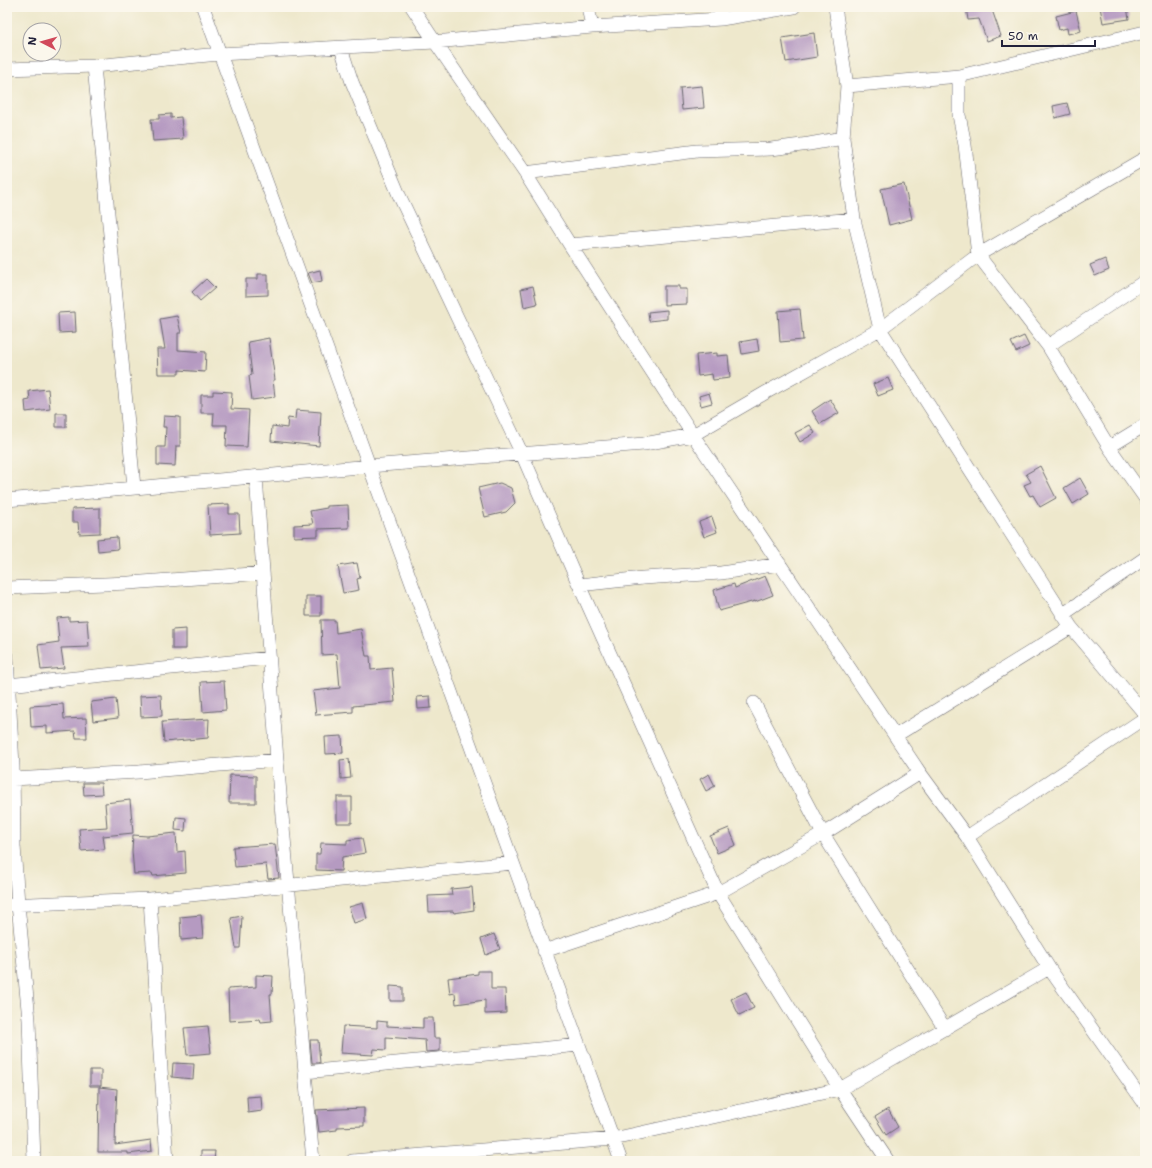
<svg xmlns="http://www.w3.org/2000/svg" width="1152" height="1168" font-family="'Shantell Sans',sans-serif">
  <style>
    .building { fill: #b59ac1 }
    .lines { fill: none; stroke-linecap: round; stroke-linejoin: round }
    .street-casing { stroke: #69676e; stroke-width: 14 }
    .street { stroke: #fff; stroke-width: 13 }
  </style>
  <rect width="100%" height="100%" fill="#fbf7ec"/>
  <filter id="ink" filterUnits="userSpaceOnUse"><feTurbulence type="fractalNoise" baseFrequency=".025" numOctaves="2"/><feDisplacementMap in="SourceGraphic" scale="8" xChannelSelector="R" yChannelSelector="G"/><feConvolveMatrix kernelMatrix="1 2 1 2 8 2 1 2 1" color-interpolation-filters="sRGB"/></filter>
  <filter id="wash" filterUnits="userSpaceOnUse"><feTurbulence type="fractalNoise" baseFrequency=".012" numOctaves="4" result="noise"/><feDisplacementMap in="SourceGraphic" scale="16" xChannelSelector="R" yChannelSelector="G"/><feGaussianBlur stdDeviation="0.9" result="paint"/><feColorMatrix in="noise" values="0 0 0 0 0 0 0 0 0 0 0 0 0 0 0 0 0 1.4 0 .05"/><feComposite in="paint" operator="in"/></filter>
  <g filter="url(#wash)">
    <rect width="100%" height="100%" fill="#eee8cc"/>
    <g id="blocks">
      <path class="building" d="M 966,7 L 991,7 L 1001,36 L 987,41 L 979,19 L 968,20 Z
        M 1100,7 L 1127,7 L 1129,19 L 1103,23 Z
        M 1076,11 L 1081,31 L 1068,34 L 1067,28 L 1059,30 L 1056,16 Z
        M 814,33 L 817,57 L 786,62 L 782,38 Z
        M 702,86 L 704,108 L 682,110 L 680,88 Z
        M 1067,103 L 1070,114 L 1055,118 L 1053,106 Z
        M 171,114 L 171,118 L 181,117 L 183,139 L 153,141 L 151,119 L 159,119 L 159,115 Z
        M 904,184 L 912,219 L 889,225 L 881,189 Z
        M 1105,259 L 1109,270 L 1095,276 L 1090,265 Z
        M 320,270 L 322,281 L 312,283 L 308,273 Z
        M 258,274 L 268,274 L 268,295 L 246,296 L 246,279 L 258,279 Z
        M 206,279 L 215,288 L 200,301 L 192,292 Z
        M 533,286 L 537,304 L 524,307 L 521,289 Z
        M 664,286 L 679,286 L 679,289 L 687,289 L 687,304 L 664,305 Z
        M 800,309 L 803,340 L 780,342 L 778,311 Z
        M 667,310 L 667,319 L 649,321 L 648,312 Z
        M 75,312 L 76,332 L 59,333 L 58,313 Z
        M 177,316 L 181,333 L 178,333 L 178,350 L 206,352 L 205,372 L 179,370 L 179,374 L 158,374 L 157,349 L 165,349 L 160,319 Z
        M 1024,336 L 1029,346 L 1016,352 L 1011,342 Z
        M 269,338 L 275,380 L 273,380 L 275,397 L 252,400 L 249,376 L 252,375 L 248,342 Z
        M 757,339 L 759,351 L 742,354 L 740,342 Z
        M 717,353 L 717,356 L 728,355 L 730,378 L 713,380 L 712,374 L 698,376 L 696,355 Z
        M 888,378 L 893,390 L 878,396 L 873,384 Z
        M 48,389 L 50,409 L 26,412 L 25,401 L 30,400 L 29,391 Z
        M 213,391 L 232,392 L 231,409 L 249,410 L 247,447 L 226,446 L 227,425 L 213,425 L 214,413 L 201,413 L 201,395 L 213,395 Z
        M 709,393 L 712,403 L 701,406 L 699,396 Z
        M 830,399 L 839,413 L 820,424 L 812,411 Z
        M 296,410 L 321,412 L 319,446 L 271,441 L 272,426 L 287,428 L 288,418 L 295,419 Z
        M 56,413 L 66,413 L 66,427 L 56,427 Z
        M 164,416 L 180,417 L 180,446 L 176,446 L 175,466 L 157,465 L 157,447 L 165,447 L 166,427 L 163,427 Z
        M 810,425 L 815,433 L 800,442 L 795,433 Z
        M 1040,466 L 1056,498 L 1040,507 L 1033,495 L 1030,496 L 1024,485 L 1031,482 L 1026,474 Z
        M 1080,478 L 1089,494 L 1073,504 L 1064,488 Z
        M 500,483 L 511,488 L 515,503 L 506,512 L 485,517 L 478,488 Z
        M 229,504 L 229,514 L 239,514 L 240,533 L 210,535 L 208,505 Z
        M 348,505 L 349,528 L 318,529 L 318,536 L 294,537 L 294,525 L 313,524 L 310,511 L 327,508 L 327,506 Z
        M 100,508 L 100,533 L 79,534 L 78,522 L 72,522 L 72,509 Z
        M 712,517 L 717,532 L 704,537 L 699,522 Z
        M 117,537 L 118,549 L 98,551 L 97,539 Z
        M 357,563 L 360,578 L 357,579 L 359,590 L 343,593 L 338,566 Z
        M 765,576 L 773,595 L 755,602 L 755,601 L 719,611 L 714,590 L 734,584 L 735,588 Z
        M 306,596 L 321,596 L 321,616 L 306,616 Z
        M 69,617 L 69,621 L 87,620 L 89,647 L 61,648 L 64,668 L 41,670 L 38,645 L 59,642 L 57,618 Z
        M 321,620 L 335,620 L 336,633 L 361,629 L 366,656 L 370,656 L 371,670 L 392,668 L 395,702 L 353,706 L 353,712 L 316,715 L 313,691 L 340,688 L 337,654 L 322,655 Z
        M 186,629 L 186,649 L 172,649 L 172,630 Z
        M 224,681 L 226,710 L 203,712 L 201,682 Z
        M 161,695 L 162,716 L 141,717 L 140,696 Z
        M 430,696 L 431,708 L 418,709 L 417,697 Z
        M 116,699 L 118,718 L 93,721 L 91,702 Z
        M 63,704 L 64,719 L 86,718 L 87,738 L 76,738 L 75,731 L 47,733 L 47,726 L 31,727 L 30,706 Z
        M 209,719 L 208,738 L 164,742 L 162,722 Z
        M 342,736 L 343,753 L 326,754 L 325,737 Z
        M 349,759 L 351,778 L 341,779 L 340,760 Z
        M 709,774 L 715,786 L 706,791 L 700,779 Z
        M 230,775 L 256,776 L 256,803 L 229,803 Z
        M 83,783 L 101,783 L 102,794 L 84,795 Z
        M 337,797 L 352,797 L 352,823 L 337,823 Z
        M 130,800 L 133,833 L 103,836 L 105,849 L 81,851 L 79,829 L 107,827 L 105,803 Z
        M 176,817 L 186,818 L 185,831 L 175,830 Z
        M 729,828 L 736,845 L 717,853 L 710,836 Z
        M 176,833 L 177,852 L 185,851 L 186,873 L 153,876 L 152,873 L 134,874 L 132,851 L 133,835 L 147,836 Z
        M 362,838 L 365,853 L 342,857 L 341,871 L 316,870 L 316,854 L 320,854 L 321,843 L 347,844 L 347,840 Z
        M 275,844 L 279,878 L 268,879 L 266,864 L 235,867 L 233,847 Z
        M 472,887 L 474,910 L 454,913 L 453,911 L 429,912 L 428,896 L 452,895 L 451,889 Z
        M 363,903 L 367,919 L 354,923 L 349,907 Z
        M 201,915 L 203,938 L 181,940 L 180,917 Z
        M 242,916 L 240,948 L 236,948 L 231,918 Z
        M 494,934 L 500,949 L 486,955 L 481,939 Z
        M 478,971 L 491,971 L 491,989 L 505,989 L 506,1013 L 485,1014 L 485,1000 L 456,1004 L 455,993 L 450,994 L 448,978 L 478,974 Z
        M 256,975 L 273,976 L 272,994 L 270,994 L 272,1021 L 261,1022 L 260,1019 L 229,1021 L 228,989 L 256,987 Z
        M 390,986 L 403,987 L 403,1001 L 390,1001 Z
        M 746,992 L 754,1008 L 739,1015 L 731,999 Z
        M 423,1018 L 433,1018 L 434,1038 L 440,1038 L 440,1051 L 426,1052 L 425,1040 L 386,1037 L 386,1050 L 374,1049 L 373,1055 L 341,1053 L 343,1026 L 377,1028 L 377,1021 L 387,1022 L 387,1026 L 423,1028 Z
        M 208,1026 L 211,1053 L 187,1055 L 184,1028 Z
        M 310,1040 L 318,1040 L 320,1063 L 312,1063 Z
        M 173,1063 L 194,1064 L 193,1079 L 172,1077 Z
        M 90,1070 L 101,1070 L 101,1086 L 90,1086 Z
        M 99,1087 L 117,1089 L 116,1108 L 115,1145 L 151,1140 L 152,1151 L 128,1154 L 128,1152 L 98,1152 Z
        M 261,1096 L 262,1111 L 248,1113 L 247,1097 Z
        M 364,1108 L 364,1126 L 337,1127 L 337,1130 L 319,1132 L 316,1110 Z
        M 888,1109 L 898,1127 L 886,1135 L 875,1117 Z
        M 201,1151 L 215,1151 L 214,1161 L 201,1161 Z"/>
    </g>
  </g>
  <g filter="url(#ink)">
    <use href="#blocks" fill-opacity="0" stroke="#69676e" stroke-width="1"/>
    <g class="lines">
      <g class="street-casing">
        <path id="street" d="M 203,7 L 621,1161
          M 412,7 L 435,42 L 525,173 L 570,245 L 693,435 L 920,773 L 967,837 L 1049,968 L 1145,1104
          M 588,7 L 592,27
          M 720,7 L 721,19
          M 835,7 L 847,86 L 843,138 L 854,219 L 880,329 L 1071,627 L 1145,714
          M 341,48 L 352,82 L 399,195 L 522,454 L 579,585 L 718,893 L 840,1089 L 888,1161
          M 94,66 L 134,487
          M 7,69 L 94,66 L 219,54 L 435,42 L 592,27 L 721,19 L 794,7
          M 959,76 L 959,115 L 965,145 L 978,255 L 1048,346 L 1109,447 L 1145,498
          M 847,86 L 959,76 L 1145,32
          M 525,173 L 697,151 L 771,149 L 809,144 L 843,138
          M 570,245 L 854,219
          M 1048,346 L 1145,281
          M 1109,447 L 1145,425
          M 256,477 L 277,760 L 313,1161
          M 7,500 L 369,466 L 644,444 L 693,435 L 765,393 L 880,329 L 978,255 L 1145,158
          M 579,585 L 643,578 L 721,573 L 780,564
          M 7,588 L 129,583 L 263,573
          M 1062,615 L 1145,558
          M 7,657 L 13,766 L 14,846 L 18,904 L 29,1020 L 34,1161
          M 8,685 L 269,658
          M 754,703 L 823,834 L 945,1029
          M 895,736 L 1071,627
          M 13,779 L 139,772 L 277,760
          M 967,837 L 1145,718
          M 150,899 L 167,1161
          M 7,905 L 150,899 L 513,863
          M 544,951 L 718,893 L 823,834 L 920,773
          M 305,1072 L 579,1045
          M 352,1161 L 613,1139 L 840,1089 L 1049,968"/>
      </g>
      <use href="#street" class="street"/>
    </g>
  </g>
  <rect width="1152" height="1168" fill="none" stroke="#fbf7ec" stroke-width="24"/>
  <g transform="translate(42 42) rotate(276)"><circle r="19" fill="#fbf7ec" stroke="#a4a2a5"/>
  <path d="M0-3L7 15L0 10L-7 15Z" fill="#d1495b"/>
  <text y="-6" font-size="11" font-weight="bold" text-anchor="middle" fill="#22223b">N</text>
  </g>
  <path d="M1002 40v6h93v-6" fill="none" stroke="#22223b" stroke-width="2"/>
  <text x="1008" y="40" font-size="12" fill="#22223b" stroke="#fbf7ec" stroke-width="3" paint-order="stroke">50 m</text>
</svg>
